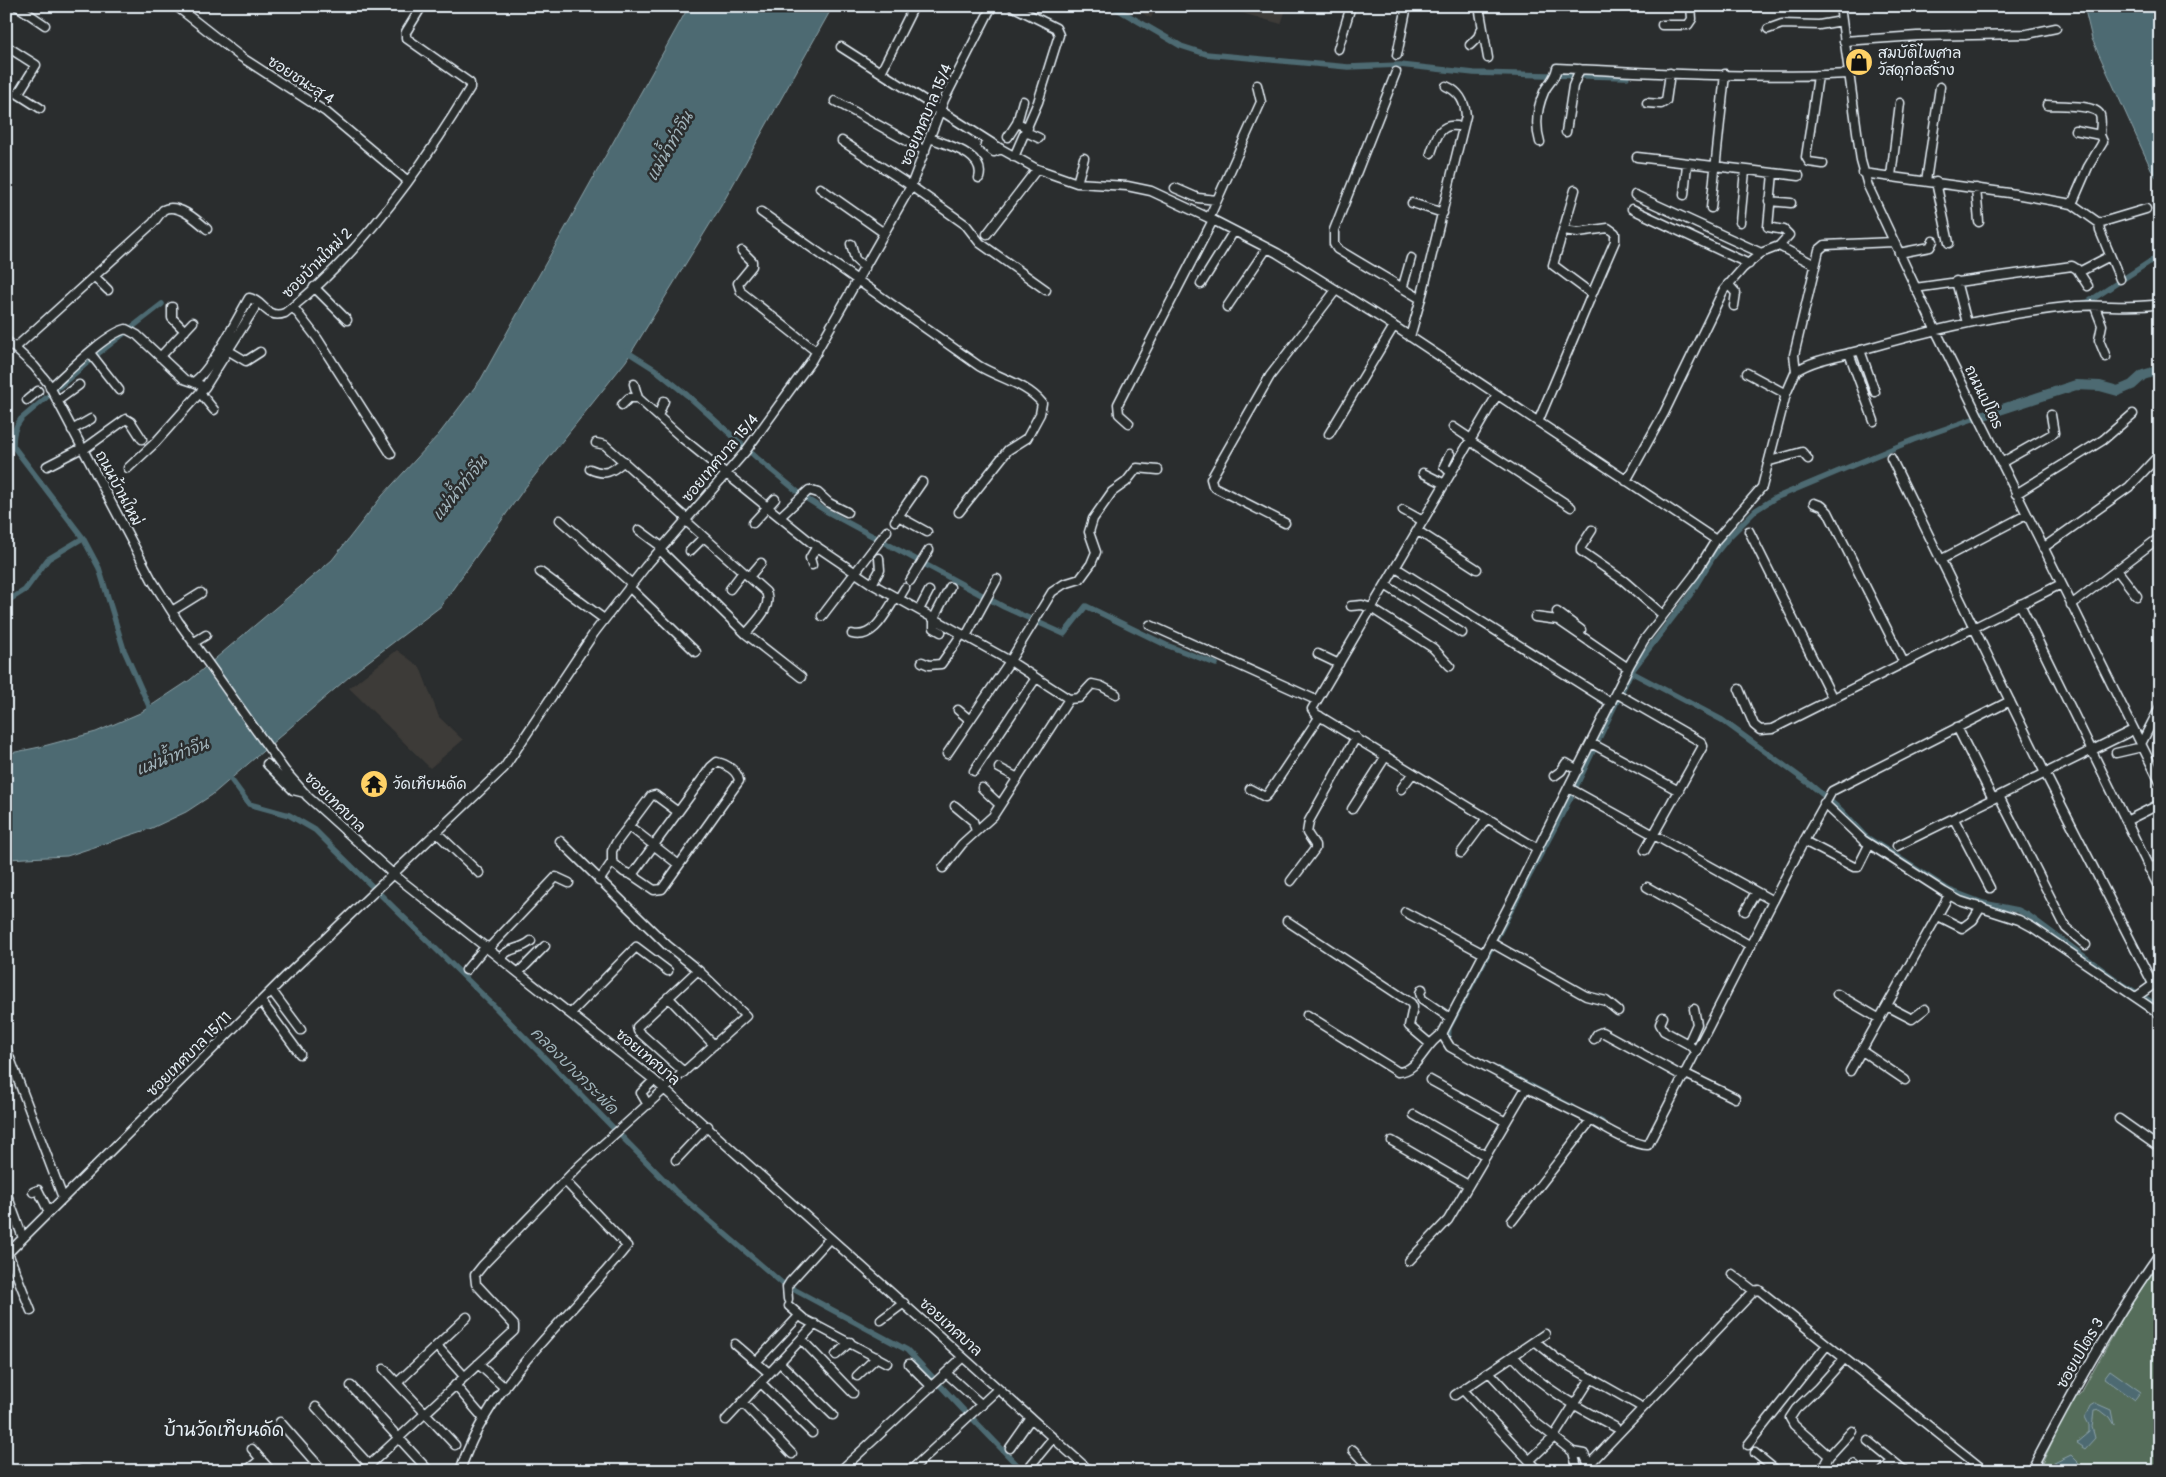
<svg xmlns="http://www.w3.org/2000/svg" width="2166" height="1477" font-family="Pangolin,'Playpen Sans Thai',sans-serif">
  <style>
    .built { fill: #3c3a37 }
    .green { fill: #556d5a; stroke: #9eafa9 }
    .water { fill: #4d6b72; stroke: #8ba1a8 }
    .pier { fill: #2a2d2e }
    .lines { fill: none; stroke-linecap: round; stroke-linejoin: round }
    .stream { stroke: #8ba1a8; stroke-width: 2 }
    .canal { stroke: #4d6b72; stroke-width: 5.5 }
    .river { stroke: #4d6b72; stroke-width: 10 }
    .minor-casing { stroke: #e8f1f8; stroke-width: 11 }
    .minor { stroke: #2a2d2e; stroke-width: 8 }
    .labels { text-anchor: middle; stroke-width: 5; stroke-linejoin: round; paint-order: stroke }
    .poi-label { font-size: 15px; fill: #e8f1f8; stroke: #2a2d2e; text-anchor: start }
    .street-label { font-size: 15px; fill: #e8f1f8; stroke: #2a2d2e }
    .water-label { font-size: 16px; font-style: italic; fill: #a2b5bc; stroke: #2a2d2e }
    .quarter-label { font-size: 18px; fill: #e8f1f8; stroke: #2a2d2e }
  </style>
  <rect width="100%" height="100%" fill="#2a2d2e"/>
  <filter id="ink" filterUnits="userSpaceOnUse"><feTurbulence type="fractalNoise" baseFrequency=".02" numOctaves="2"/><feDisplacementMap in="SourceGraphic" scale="10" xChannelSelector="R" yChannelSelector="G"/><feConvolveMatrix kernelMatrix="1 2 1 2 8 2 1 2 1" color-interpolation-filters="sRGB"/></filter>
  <g filter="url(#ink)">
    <path class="built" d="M 1130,6 L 1157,6 L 1151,18 Z
      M 1217,6 L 1287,6 L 1281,24 Z
      M 397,650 L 420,667 L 439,717 L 463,740 L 430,768 L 349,688 Z"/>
    <path class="green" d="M 2160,1261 L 2160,1471 L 2038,1471 C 2048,1454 2068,1401 2081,1393 L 2125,1314 Z"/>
    <path class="water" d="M 689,6 L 833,6 L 721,206 L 626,361 L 524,489 L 440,607 L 357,670 L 212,795 L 186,812 L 152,828 L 67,856 L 6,859 L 6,754 L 40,747 L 96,732 L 140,713 L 190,680 L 332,560 L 382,496 L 439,434 L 481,379 Z
      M 2084,6 L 2160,6 L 2160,182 L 2153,173 L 2092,39 Z
      M 2110,1370 L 2141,1392 L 2135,1400 L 2104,1378 Z
      M 2095,1403 L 2111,1410 L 2114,1425 L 2109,1417 L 2100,1410 L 2094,1411 L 2092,1427 L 2095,1438 L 2085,1449 L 2076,1443 L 2089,1432 L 2089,1425 L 2085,1417 L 2090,1406 Z
      M 2071,1455 L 2087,1471 L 2049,1471 L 2052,1464 Z"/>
    <path class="pier" d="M 211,660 L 245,712 L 272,747 L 266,752 L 203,666 Z"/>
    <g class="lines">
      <path class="stream" d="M 6,441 L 13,442"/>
      <path class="canal" d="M 1112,6 L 1181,46 L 1206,54 L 1348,67 L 1400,65 L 1474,73 L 1627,77
        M 2083,303 L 2088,302 L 2160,255
        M 626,351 L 656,370 L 687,395 L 757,458 L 804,497 L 826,511 L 1004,607 L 1064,634 L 1086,606 L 1166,645 L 1216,664
        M 6,602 L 25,590 L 48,559 L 83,538
        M 1631,672 L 1722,720 L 1811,785 L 1841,810 L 1865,836 L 1949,890 L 1983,903 L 2018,910 L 2028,915 L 2119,982 L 2160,1007
        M 152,713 L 124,650 L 99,568 L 83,538 L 13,446 C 13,435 14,428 21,419 L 100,352 L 162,304
        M 227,774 L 249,804 L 289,815 L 315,830 L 328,843 L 493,1005 L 675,1191 L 782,1283 L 907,1350 L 936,1381
        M 1448,1042 L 1449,1028 L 1570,799 L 1631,672 L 1690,595 L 1713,557 L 1728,538 L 1756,510 L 1775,498 L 1913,440 L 1984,415
        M 1498,1069 L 1572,1107
        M 1590,1115 L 1602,1122
        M 938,1383 L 968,1415
        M 973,1419 L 1023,1471"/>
      <path class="river" d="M 1984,415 L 2076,385 L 2100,386 L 2118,391 L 2132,385 L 2143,375 L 2160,370"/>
      <g class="minor-casing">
        <path id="minor" d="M 17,6 L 45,25
          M 176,6 L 241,57 L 326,112 L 408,181
          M 1012,6 L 1056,28 L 1059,35 L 1038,102 L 1014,157
          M 1479,6 L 1488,58
          M 1840,6 L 1861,161 L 1868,186 L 1935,329 L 2160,782
          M 1662,25 L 1688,25 L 1692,19 L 1691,6
          M 1768,29 L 1782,24 L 1819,25 L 1842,21
          M 1844,41 L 1917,36 L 2027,34 L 2056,28
          M 1470,45 L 1478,37 L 1481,30
          M 6,46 L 36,65 L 18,94 L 40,108
          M 841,47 L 1001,149 L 1037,169 L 1077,183 L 1127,186 L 1151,191 L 1209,218 L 1277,253 L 1394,326 L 1716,540
          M 1338,49 L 1351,6
          M 1397,55 L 1407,6
          M 881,72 L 914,6
          M 1396,72 L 1334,230 L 1334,244 L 1337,249 L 1421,299
          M 1818,76 L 1806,157 L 1809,162 L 1823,164
          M 835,101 L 925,151
          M 1023,101 L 1017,123 L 1028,128
          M 1647,103 L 1661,104 L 1666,101 L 1670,73
          M 2047,105 C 2059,106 2095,104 2100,115 C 2102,121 2100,129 2100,135
          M 926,118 L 933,107
          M 1026,132 L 1039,138
          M 1566,132 L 1573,86 L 1580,69
          M 1008,137 L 1017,123
          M 930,138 C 947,145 986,154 979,178
          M 842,141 L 911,186 L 966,225 L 980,243 L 1046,290
          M 1540,142 C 1535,125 1537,108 1544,92 C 1548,82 1554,82 1557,68 C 1654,73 1752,79 1849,74
          M 985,145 L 994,152 L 1001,149
          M 1431,153 C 1436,139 1439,123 1457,126
          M 1637,157 L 1799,176
          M 1773,173 L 1768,227 L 1784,230 L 1789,235 L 1779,246
          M 1863,173 L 2009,193 L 2072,204 L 2099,223 L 2146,209
          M 1891,176 L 1900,103
          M 1926,181 L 1940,87
          M 1936,182 L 1949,243
          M 1077,183 L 1084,158
          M 820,188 L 884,233
          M 1175,188 L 1198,198 L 1217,200
          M 1976,188 L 1979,222
          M 1635,195 L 1761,253
          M 1684,195 L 1687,164
          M 1769,201 L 1791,203
          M 1412,203 L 1443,213
          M 2072,204 L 2088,167 L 2103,142 L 2100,135 L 2075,130
          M 1711,208 L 1725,74
          M 1632,209 L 1749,264
          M 761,212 L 979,366 C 999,378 1027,384 1042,403 L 1040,414 L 1027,438 L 1008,450 L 959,512
          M 1209,218 L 1261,102 L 1257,85
          M 1740,222 L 1745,171
          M 2099,223 L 2100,231 L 2120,279
          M 1563,230 L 1578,232 L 1608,228 L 1615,233 L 1615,241 L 1592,294
          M 987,234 L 1037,169
          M 851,244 L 855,259 L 865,268
          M 742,251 L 752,261 L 752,266 L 738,283 L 741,292 L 817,352
          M 1899,253 L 1930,247 L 1933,241
          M 2079,272 L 2110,256
          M 94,276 L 108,290
          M 1956,281 L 1967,323
          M 1201,284 L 1234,231
          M 1728,284 L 1736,293 L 1734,306
          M 1403,286 L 1411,258
          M 314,287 L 347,320
          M 1915,288 L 2072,266 L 2077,269 L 2088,286
          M 172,307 L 172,318 L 185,331
          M 293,307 L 317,338 L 391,454
          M 1227,307 L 1267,248
          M 2095,307 L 2102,325 L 2099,340 L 2106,357
          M 1410,337 L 1423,291 L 1466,116 C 1465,102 1460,92 1446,86
          M 6,340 L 34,366 L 48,383 L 152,580 L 178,621 L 285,771 L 308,797 L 393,874 L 654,1080 L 1090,1471
          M 15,348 L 153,223 L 163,210 C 177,202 197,220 207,229
          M 1860,350 L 1875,392
          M 229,351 L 246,361 L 260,352
          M 90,353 L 119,390
          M 1849,353 L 1874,421
          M 160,357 L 193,322
          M 1796,371 L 1794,355 L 1819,250 L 1825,245 L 1893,242
          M 1747,373 L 1786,394
          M 193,382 L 205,387 L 254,309
          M 634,384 L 638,398 L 682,438 L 813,544 L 872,584 L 1010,661 L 1069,699 L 1079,698 L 1092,684 L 1101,686 L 1116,694
          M 50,388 C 67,373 105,334 126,329 L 137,335 L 184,379 L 193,382 C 210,373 238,317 249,298 C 264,301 266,320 285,313 C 358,257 423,166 470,88 L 470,83 L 406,38 L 406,32 L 422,6
          M 201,394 L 214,410
          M 1497,395 L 1312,709 L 1316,714 L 1538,849
          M 27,400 L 38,391
          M 57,401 L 79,385
          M 622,405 L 629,398 L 638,398
          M 658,416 L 664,401
          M 1538,422 L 1592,294 L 1553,265 L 1575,190
          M 1129,423 L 1119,414 L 1118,404 L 1213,220
          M 1453,427 L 1471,439
          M 72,430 L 91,419
          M 1329,434 L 1394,326
          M 1470,441 L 1571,507
          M 596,443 L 605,445 L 687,519
          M 83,450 L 126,419 L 131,422 L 142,439
          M 1450,454 L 1444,466 L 1451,473
          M 1891,458 L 2045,773 L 2153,984
          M 1770,461 L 1802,452 L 1808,459
          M 2001,463 L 2054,433 L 2051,415
          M 47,466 L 82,448
          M 128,468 L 155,443 L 205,387
          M 590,469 C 605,476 612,472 624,461
          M 1423,473 L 1445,484
          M 1626,481 L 1664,413 L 1723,291 L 1743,268 L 1761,253 L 1779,246 L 1815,265
          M 2016,494 L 2103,440 L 2133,414
          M 2158,498 L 2160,499
          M 1814,503 L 1822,506 L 1828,512 L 1904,663
          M 1403,510 L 1423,521
          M 898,516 L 927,532
          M 780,517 L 809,490 L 818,493 L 829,503 L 847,512
          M 560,520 L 632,584
          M 686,521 L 766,592 C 773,608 755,622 746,634
          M 895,521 L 922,482
          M 753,523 L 775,499
          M 1285,523 L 1216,488 L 1213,486 L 1211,479 L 1270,376 L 1336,290
          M 639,530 L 662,547
          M 1592,530 L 1581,547 L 1581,551 L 1624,581 L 1663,615
          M 1418,531 L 1477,569
          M 1749,531 L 1833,699
          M 2043,548 L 2129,487 L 2160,454
          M 660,550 L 746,634 L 801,677
          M 690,551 L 704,537
          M 1940,560 L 2026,515
          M 812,565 L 810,558 L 817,546
          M 1396,568 L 1611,703
          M 2117,570 L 2137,596
          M 540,572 L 604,619
          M 749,577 L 761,563
          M 910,581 L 929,550
          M 872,584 L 880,570 L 879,558
          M 1385,585 L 1462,633
          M 629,587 L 696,652
          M 730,589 L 743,572
          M 899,598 L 905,588
          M 2020,604 L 2160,890
          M 2071,605 L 2160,537
          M 1351,606 L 1362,605 L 1371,608 L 1433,648 L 1450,666
          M 919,610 L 929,591
          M 172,611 L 201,593
          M 1557,612 L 1581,630
          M 822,616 L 887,531
          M 1535,617 L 1558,620 L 1628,668
          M 2157,619 L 2160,621
          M 1150,625 L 1316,700
          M 941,632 L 934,628 L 934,618 L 950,587
          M 852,634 C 874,640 886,612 896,597
          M 966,636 L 997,579
          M 193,643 L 206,635
          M 1318,654 L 1339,664
          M 922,662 L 929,665 L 941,664 L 962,634
          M 1739,689 L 1754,725 L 1760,730 L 1772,729 L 2061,584
          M 1616,693 L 1701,742 L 1703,746 L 1645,850
          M 2010,701 L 1832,791 L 1804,841 L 1648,1145 C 1633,1146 1603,1127 1589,1119 C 1542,1096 1495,1072 1450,1047 L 1442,1034 L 1518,888 L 1630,664 L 1644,640 L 1695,574 L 1716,540 L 1762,487 L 1786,394 L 1796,371 C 1814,359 1840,356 1861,350 C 1931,330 2003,313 2076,306 C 2104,304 2132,309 2160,304
          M 958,710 L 970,720
          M 1957,727 L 1993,799
          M 1591,743 L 1679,791
          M 2141,744 L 2160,707
          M 2116,753 L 2142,747
          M 947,754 L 1010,661 L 1052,592 L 1064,584 L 1080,579 L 1091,564 L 1096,552 L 1089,532 L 1093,519 L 1112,492 L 1126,482 L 1137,468 L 1158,470
          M 267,764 L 293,790 L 305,793
          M 999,768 L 1018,778
          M 974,771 L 1036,678
          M 1554,776 L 1561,771 L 1566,763 L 1578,770
          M 982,788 L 1000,805
          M 1569,788 L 1773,901
          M 1250,789 L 1265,797 L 1268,794 L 1320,716
          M 1401,789 L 1413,773
          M 1999,796 L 2066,928 L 2086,945
          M 1824,803 L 1863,840 L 1944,892 L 1960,901 L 2019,920 L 2032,927 L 2160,1014
          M 955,806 L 973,821 L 976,831
          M 1352,809 L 1386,756
          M 1954,819 L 1990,888
          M 2126,821 L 2160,804
          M 629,826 L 679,865
          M 437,833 L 479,873
          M 1804,841 L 1854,867 L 1858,867 L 1869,845
          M 1897,846 L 2133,730
          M 1461,853 L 1487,818
          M 612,862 L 624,872 L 632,875 L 711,767 L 717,762 C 726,764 738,771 739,781 L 662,889 L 654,890 L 632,875
          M 943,868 L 962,844 L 993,816 L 1069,699
          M 2149,869 L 2160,863
          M 599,881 L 612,862 L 612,851 L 616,843 L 651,796 L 655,795 L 678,812
          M 1291,881 L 1315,849 L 1315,845 L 1307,833 L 1309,821 L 1356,737
          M 1647,887 L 1751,946
          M 1745,911 L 1756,892
          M 1405,912 L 1484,954
          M 1938,916 L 1962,928 L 1973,920 L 1981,907
          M 1287,921 L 1411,1003 L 1413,1007 L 1409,1026 L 1429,1043
          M 1490,942 L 1586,996 L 1606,1001 L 1618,1011
          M 489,948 L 556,877 L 569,883
          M 501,957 C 511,946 519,951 531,941
          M 466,970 L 486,946
          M 519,972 L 545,946
          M 1422,989 L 1420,993 L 1422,999 L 1450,1018
          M 272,991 L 301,1030
          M 1837,994 L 1880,1019
          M 668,997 L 714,1045
          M 2136,997 L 2160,980
          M 261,1001 L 300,1054
          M 1887,1006 L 1912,1019 L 1925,1009
          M 1694,1009 L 1697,1024 L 1688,1044 L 1697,1052
          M 571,1013 L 636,947 L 668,971
          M 1307,1015 L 1398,1072 C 1419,1071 1424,1044 1442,1034
          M 1663,1017 L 1660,1024 L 1664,1031 L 1688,1044
          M 1594,1039 L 1597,1034 L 1602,1032 L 1684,1077
          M 6,1048 L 63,1198
          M 1862,1051 L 1905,1080
          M 1850,1071 L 1949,895
          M 684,1072 L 638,1031 L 637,1027 L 698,970
          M 1686,1074 L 1735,1098
          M 1430,1080 L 1506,1122
          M 648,1105 L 641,1093 L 654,1080
          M 1414,1115 L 1486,1156
          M 2119,1119 L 2160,1148
          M 1392,1141 L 1468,1185
          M 676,1160 L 708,1126
          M 6,1192 L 23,1238
          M 33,1192 L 38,1190 L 49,1212
          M 1512,1221 L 1591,1120
          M 8,1253 L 31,1311
          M 6,1255 L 284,978 L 504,768 L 594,633 L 646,566 L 745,452 L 811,361 L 911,186 L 944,100 L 992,6
          M 1409,1261 L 1448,1220 L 1526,1088
          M 1732,1274 L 1754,1291 L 1759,1290 L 1985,1471
          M 788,1299 L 787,1287 L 790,1282 L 830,1238
          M 789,1306 L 804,1319 L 887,1363
          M 881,1320 L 904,1303
          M 801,1339 L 853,1393
          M 1536,1342 L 1557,1359 L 1638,1405
          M 735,1344 L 756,1362
          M 437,1346 L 464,1376
          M 836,1355 L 850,1342
          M 1514,1357 C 1541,1388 1579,1408 1615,1427
          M 779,1362 L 833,1415
          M 478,1364 L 505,1388
          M 909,1364 L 932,1387
          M 384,1369 L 455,1445
          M 1489,1372 L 1535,1422 L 1573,1452 L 1578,1471
          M 769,1373 L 756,1362 L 799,1316
          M 946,1373 L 982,1405
          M 857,1376 L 877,1357
          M 397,1383 L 467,1317
          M 761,1383 L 812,1433
          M 455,1385 L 484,1419
          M 351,1386 L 429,1471
          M 1463,1390 L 1539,1471
          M 1455,1395 L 1545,1334
          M 742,1402 L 792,1454
          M 316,1407 L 375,1471
          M 726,1420 L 815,1324
          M 280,1422 L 323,1471
          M 1868,1441 L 1905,1471
          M 1748,1445 L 1827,1345
          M 1010,1448 L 1031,1418
          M 252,1449 L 271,1471
          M 1353,1450 L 1372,1471
          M 1573,1452 L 1584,1454 L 1589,1465
          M 1755,1453 L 1777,1471
          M 1829,1456 L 1794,1425 L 1790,1418 L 1796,1409 L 1818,1388 L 1844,1359
          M 1530,1460 L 1553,1438 L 1591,1378
          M 1853,1464 L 1862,1471
          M 1030,1466 L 1053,1438
          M 74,1470 L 78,1471
          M 246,1471 L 261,1459
          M 363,1471 L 514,1331 L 514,1325 L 476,1284 L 475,1275 L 483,1265 L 579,1166 L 746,1016 L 698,970 L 667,945 L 560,841
          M 460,1471 C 489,1381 570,1318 627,1246 L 565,1181
          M 840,1471 L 963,1357
          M 910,1471 L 998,1389
          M 1583,1471 L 1754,1291
          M 1821,1471 L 1829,1456 L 1852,1431
          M 1883,1471 L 1892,1461
          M 2031,1471 C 2070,1396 2111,1322 2160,1253"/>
      </g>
      <use href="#minor" class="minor"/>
    </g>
  </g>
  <defs>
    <g id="shop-disc" transform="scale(1.4375)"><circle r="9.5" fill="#ffd166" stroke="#2a2d2e"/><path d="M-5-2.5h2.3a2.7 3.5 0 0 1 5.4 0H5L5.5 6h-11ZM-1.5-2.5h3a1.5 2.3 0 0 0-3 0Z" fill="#111"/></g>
    <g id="temple-disc" transform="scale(1.4375)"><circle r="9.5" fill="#ffd166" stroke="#2a2d2e"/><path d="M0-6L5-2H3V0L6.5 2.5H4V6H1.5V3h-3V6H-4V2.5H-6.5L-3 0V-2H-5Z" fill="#111"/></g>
  </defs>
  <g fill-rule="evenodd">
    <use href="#shop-disc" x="1859" y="62"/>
    <use href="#temple-disc" x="374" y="784"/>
  </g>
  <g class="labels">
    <g class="poi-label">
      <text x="1878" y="58">สมบัติไพศาล<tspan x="1878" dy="17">วัสดุก่อสร้าง</tspan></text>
      <text x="393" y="789">วัดเทียนดัด</text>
    </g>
    <g class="street-label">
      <text transform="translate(301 80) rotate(33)" y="5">ซอยชนะสุ 4</text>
      <text transform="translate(926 115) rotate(-67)" y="5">ซอยเทศบาล 15/4</text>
      <text transform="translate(317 263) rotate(-45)" y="5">ซอยบ้านใหม่ 2</text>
      <text transform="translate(1984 397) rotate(64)" y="5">ถนนเปโตร</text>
      <text transform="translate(720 458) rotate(-50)" y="5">ซอยเทศบาล 15/4</text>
      <text transform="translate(119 488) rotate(62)" y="5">ถนนบ้านใหม่</text>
      <text transform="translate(335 802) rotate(44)" y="5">ซอยเทศบาล</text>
      <text transform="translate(189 1054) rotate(-45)" y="5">ซอยเทศบาล 15/11</text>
      <text transform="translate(648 1057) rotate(40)" y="5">ซอยเทศบาล</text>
      <text transform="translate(951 1327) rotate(42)" y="5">ซอยเทศบาล</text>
      <text transform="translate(2080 1353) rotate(-60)" y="5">ซอยเปโตร 3</text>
    </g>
    <g class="water-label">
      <text transform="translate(669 146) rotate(-60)" y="6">แม่น้ำท่าจีน</text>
      <text transform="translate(459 488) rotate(-51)" y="6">แม่น้ำท่าจีน</text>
      <text transform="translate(172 756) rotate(-21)" y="6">แม่น้ำท่าจีน</text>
      <text transform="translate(575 1070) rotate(45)" y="6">คลองบางกระพัด</text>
    </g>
    <g class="quarter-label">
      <text x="224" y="1436">บ้านวัดเทียนดัด</text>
    </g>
  </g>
  <rect width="2166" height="1477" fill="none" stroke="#2a2d2e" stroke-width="25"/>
  <rect x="12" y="12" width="2141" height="1452" fill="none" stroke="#e8f1f8" stroke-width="2" filter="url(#ink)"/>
</svg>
